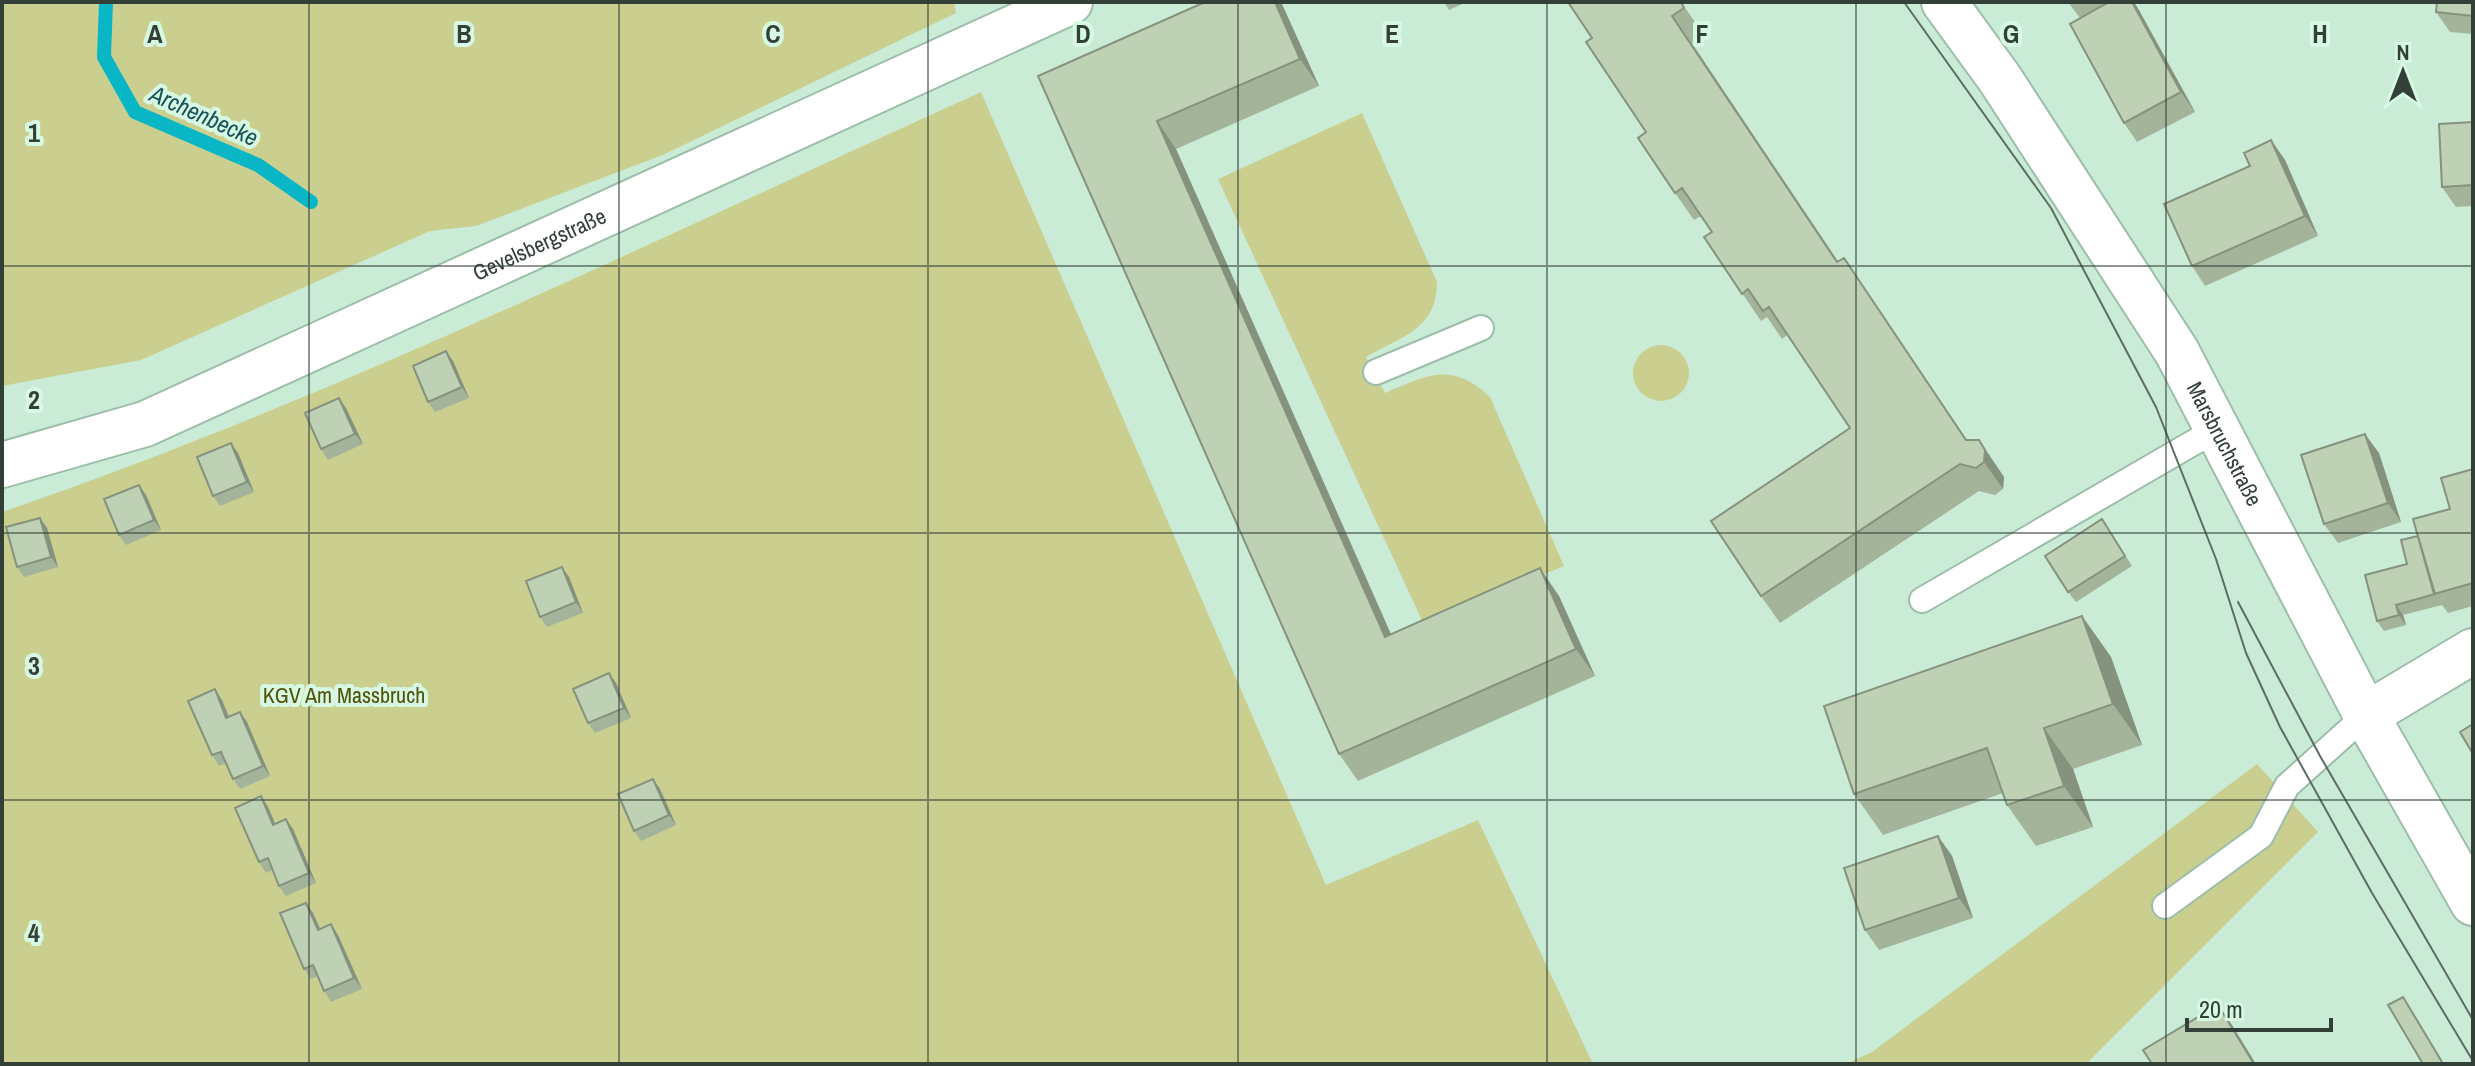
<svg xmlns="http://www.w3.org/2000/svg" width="2475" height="1066" font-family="'Archivo Narrow',sans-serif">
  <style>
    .green { fill: #cacf8f }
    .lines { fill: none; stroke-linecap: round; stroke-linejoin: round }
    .stream { stroke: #09b6c6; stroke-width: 14 }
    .service-casing { stroke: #9cbda9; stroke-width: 28 }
    .minor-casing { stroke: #9cbda9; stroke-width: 48 }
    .tertiary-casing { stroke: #9cbda9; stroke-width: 48 }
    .service { stroke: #fff; stroke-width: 24 }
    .minor { stroke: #fff; stroke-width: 44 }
    .tertiary { stroke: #fff; stroke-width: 44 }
    .tram { stroke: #5c6e63; stroke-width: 2 }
    .wall { fill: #a3b49b }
    .shaded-wall { fill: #85927e }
    .building { fill: #bed1b4; stroke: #85927e; stroke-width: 2 }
    .grid { fill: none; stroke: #334038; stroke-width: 2; stroke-opacity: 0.55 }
    .labels { text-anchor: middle; stroke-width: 8; stroke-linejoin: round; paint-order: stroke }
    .street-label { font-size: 22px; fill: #334038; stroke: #d7f9e4 }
    .park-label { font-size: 22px; fill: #505207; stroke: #d7f9e4 }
    .water-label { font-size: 24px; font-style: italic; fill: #18535a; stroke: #d7f9e4 }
    .grid-label { font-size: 26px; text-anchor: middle; font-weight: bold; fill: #334038; stroke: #d7f9e4; stroke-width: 8; stroke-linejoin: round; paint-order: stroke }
  </style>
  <rect width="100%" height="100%" fill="#caecd7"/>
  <path class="green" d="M 2,2 L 954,2 L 956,13 L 663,155 L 476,226 L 430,231 L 141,360 L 2,386 Z
    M 981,92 L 1326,885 L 1478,820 L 1593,1064 L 2,1064 L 2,512 C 338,397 658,238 981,92 Z
    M 1362,113 L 1437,282 C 1437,330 1400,337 1366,357 L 1385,393 C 1428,375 1451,361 1490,397 L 1564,566 L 1424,625 L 1218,179 Z
    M1633 373a28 28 0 1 1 56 0a28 28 0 1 1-56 0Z
    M 2257,764 L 2318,832 L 2086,1064 L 1846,1064 L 1872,1052 Z"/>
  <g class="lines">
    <path class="stream" d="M 106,2 L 104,57 L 135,112 L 258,165 L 311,202"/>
    <g class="service-casing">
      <path id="service" d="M 1376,372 L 1481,328
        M 1922,600 L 2217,429
        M 2165,906 L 2261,836 L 2287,786 L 2366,715"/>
    </g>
    <g class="minor-casing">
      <g id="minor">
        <path id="s1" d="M 2,465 L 145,424 L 1070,2"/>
        <path d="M 2366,715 L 2473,651"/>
      </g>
    </g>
    <g class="tertiary-casing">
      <g id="tertiary">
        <path id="s2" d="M 1944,2 L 2000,79 L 2177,352 L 2366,715 L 2473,903"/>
      </g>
    </g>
    <use href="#service" class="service"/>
    <use href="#minor" class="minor"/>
    <use href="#tertiary" class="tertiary"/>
    <path class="tram" d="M 1904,2 L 2051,208 L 2156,407 L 2216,559 L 2246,653 L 2280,727 L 2372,893 L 2473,1061
      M 2238,602 L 2320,756 L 2473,1020"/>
  </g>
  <path class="wall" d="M 1281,2 L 1319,86 L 1176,149 L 1391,634 L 1559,596 L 1595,676 L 1358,781 L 1339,754 L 1038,76 Z
    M 1444,2 L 1467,2 L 1449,10 Z
    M 1681,2 L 1704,35 L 1692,43 L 1838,261 L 1844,258 L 1967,440 L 1979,440 L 2004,477 L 2003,489 L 1995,495 L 1979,491 L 1780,623 L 1761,596 L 1850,428 L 1787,335 L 1782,339 L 1767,317 L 1761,321 L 1704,237 L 1712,232 L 1701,216 L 1694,220 L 1675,193 L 1646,132 L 1592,38 Z
    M 2068,2 L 2134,2 L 2140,12 L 2195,112 L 2137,142 L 2124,123 L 2080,18 Z
    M 2473,2 L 2473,34 L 2450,32 L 2436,12 Z
    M 2473,122 L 2473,206 L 2456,207 L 2442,187 Z
    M 2271,140 L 2285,160 L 2318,236 L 2205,286 L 2192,266 L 2250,166 Z
    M 453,361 L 469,398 L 435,412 L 428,402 Z
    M 346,408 L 363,444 L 328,460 L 321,449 Z
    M 238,453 L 254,492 L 220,506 L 213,496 Z
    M 2379,453 L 2401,522 L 2338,543 L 2324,524 Z
    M 2473,469 L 2473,606 L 2448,613 L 2442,605 L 2403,615 L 2406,625 L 2384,631 L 2377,621 L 2407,564 L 2418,536 L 2450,509 Z
    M 146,495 L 161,530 L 126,545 L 119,535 Z
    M 40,518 L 47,528 L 58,567 L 24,577 L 17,567 Z
    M 2102,519 L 2132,566 L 2076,602 L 2068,592 Z
    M 569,577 L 583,613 L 547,627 L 540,617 Z
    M 2082,616 L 2111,657 L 2142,745 L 2073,769 L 2093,827 L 2036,846 L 2007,805 L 2003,793 L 1883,835 L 1854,794 Z
    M 609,673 L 616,683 L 631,718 L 595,733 L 588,723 Z
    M 215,689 L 222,700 L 229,716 L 247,722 L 270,776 L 240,789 L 233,779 L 226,763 L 219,766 L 212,755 Z
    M 660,789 L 676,825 L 641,841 L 634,831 Z
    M 261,796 L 268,807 L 275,824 L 293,829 L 316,883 L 286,896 L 279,886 L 272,870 L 266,873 L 259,862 Z
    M 1938,836 L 1952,856 L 1973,918 L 1879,950 L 1865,930 Z
    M 306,903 L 313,913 L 320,929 L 331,924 L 338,935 L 362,989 L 331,1002 L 324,991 L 318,976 L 311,979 L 304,969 Z"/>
  <path class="shaded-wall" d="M 1275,2 L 1281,2 L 1319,86 L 1300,59 Z
    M 2132,2 L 2134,2 L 2140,12 L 2195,112 L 2181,92 Z
    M 1157,121 L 1176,149 L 1404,664 L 1385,637 Z
    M 2271,140 L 2285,160 L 2318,236 L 2305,216 Z
    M 446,351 L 453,361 L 469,398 L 462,387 Z
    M 339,398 L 346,408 L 363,444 L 355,434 Z
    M 2365,434 L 2379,453 L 2401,522 L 2388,503 Z
    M 1979,440 L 2004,477 L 2003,489 L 1984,462 Z
    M 231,443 L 238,453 L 254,492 L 247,482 Z
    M 139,485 L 146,495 L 161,530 L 154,520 Z
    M 40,518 L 47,528 L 58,567 L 51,557 Z
    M 562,567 L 569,577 L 583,613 L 576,602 Z
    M 1540,568 L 1559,596 L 1595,676 L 1576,649 Z
    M 2396,605 L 2403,615 L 2406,625 L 2399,615 Z
    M 2082,616 L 2111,657 L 2142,745 L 2113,704 Z
    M 609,673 L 616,683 L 631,718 L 624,708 Z
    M 215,689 L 222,700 L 233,728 L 226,718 Z
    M 240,712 L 247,722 L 270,776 L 263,766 Z
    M 2044,728 L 2073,769 L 2093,827 L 2064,786 Z
    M 653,779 L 660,789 L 676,825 L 669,815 Z
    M 261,796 L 268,807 L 280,835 L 273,825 Z
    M 286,819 L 293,829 L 316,883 L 309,873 Z
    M 1938,836 L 1952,856 L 1973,918 L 1959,898 Z
    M 306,903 L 313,913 L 325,940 L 318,930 Z
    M 331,924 L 338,935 L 362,989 L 354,978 Z
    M 2218,1005 L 2232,1025 L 2256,1064 L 2254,1064 Z"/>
  <path class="building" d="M 1205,2 L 1275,2 L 1300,59 L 1157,121 L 1385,637 L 1540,568 L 1576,649 L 1339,754 L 1038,76 Z
    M 1568,2 L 1681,2 L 1684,8 L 1672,16 L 1837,262 L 1844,258 L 1966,440 L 1979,440 L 1985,450 L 1984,462 L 1976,468 L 1960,464 L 1761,596 L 1711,521 L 1850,428 L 1769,307 L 1763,311 L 1748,289 L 1742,294 L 1704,237 L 1712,232 L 1682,188 L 1675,193 L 1638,138 L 1646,132 L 1586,42 L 1592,38 Z
    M 2109,2 L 2132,2 L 2181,92 L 2124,123 L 2070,24 Z
    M 2437,2 L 2473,2 L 2473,16 L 2436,12 Z
    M 2473,122 L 2473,185 L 2442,187 L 2439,124 Z
    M 2271,140 L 2305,216 L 2192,266 L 2164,204 L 2250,166 L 2244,153 Z
    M 446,351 L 462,387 L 428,402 L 413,366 Z
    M 339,398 L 355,434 L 321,449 L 305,413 Z
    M 2365,434 L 2388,503 L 2324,524 L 2301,455 Z
    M 231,443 L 247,482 L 213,496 L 197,457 Z
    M 2473,469 L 2473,583 L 2434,594 L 2413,519 L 2450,509 L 2441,478 Z
    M 139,485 L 154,520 L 119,535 L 104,499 Z
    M 40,518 L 51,557 L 17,567 L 6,527 Z
    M 2102,519 L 2125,556 L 2068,592 L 2045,556 Z
    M 2418,536 L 2435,594 L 2396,605 L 2399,615 L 2377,621 L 2365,575 L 2407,564 L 2401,540 Z
    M 562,567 L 576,602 L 540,617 L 526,581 Z
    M 2082,616 L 2113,704 L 2044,728 L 2064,786 L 2007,805 L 1987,748 L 1854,794 L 1824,706 Z
    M 609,673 L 624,708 L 588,723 L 573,689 Z
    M 215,689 L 226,718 L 240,712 L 263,766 L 233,779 L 221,752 L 212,755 L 188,701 Z
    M 2473,724 L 2473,754 L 2460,732 Z
    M 653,779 L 669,815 L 634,831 L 618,794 Z
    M 261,796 L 273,825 L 286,819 L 309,873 L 279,886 L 268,858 L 259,862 L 235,808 Z
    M 1938,836 L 1959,898 L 1865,930 L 1844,868 Z
    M 306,903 L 318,930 L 331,924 L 354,978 L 324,991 L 313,965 L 304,969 L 280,913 Z
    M 2403,997 L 2442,1062 L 2439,1064 L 2423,1064 L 2388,1005 Z
    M 2218,1005 L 2254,1064 L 2152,1064 L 2143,1050 Z"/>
  <path class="grid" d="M 309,2 L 309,1064M 619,2 L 619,1064M 928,2 L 928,1064M 1238,2 L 1238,1064M 1547,2 L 1547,1064M 1856,2 L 1856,1064M 2166,2 L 2166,1064M 2,266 L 2473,266M 2,533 L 2473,533M 2,800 L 2473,800"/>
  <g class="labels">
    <g class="street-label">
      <text dy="8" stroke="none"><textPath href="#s1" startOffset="582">Gevelsbergstraße</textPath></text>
      <text dy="8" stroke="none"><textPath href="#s2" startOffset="524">Marsbruchstraße</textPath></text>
    </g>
    <g class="park-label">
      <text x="344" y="703">KGV Am Massbruch</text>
    </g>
    <g class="water-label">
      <text transform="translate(204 116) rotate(24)" y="8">Archenbecke</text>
    </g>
  </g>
  <g class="grid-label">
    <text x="155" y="43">A</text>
    <text x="464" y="43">B</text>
    <text x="773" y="43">C</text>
    <text x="1083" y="43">D</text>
    <text x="1392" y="43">E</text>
    <text x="1702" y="43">F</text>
    <text x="2011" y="43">G</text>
    <text x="2320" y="43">H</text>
    <text x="34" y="142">1</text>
    <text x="34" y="409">2</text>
    <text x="34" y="675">3</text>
    <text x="34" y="942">4</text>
  </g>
  <rect width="2475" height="1066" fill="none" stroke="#334038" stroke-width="8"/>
  <g transform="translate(2403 72)" stroke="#d7f9e4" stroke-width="6" paint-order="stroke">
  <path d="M0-6L14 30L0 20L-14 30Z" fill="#334038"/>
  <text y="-12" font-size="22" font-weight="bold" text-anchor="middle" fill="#334038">N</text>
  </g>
  <path d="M2187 1018v12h144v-12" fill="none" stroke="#334038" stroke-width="4"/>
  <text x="2199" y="1018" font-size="24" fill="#334038" stroke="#d7f9e4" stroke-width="6" paint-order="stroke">20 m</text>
</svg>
